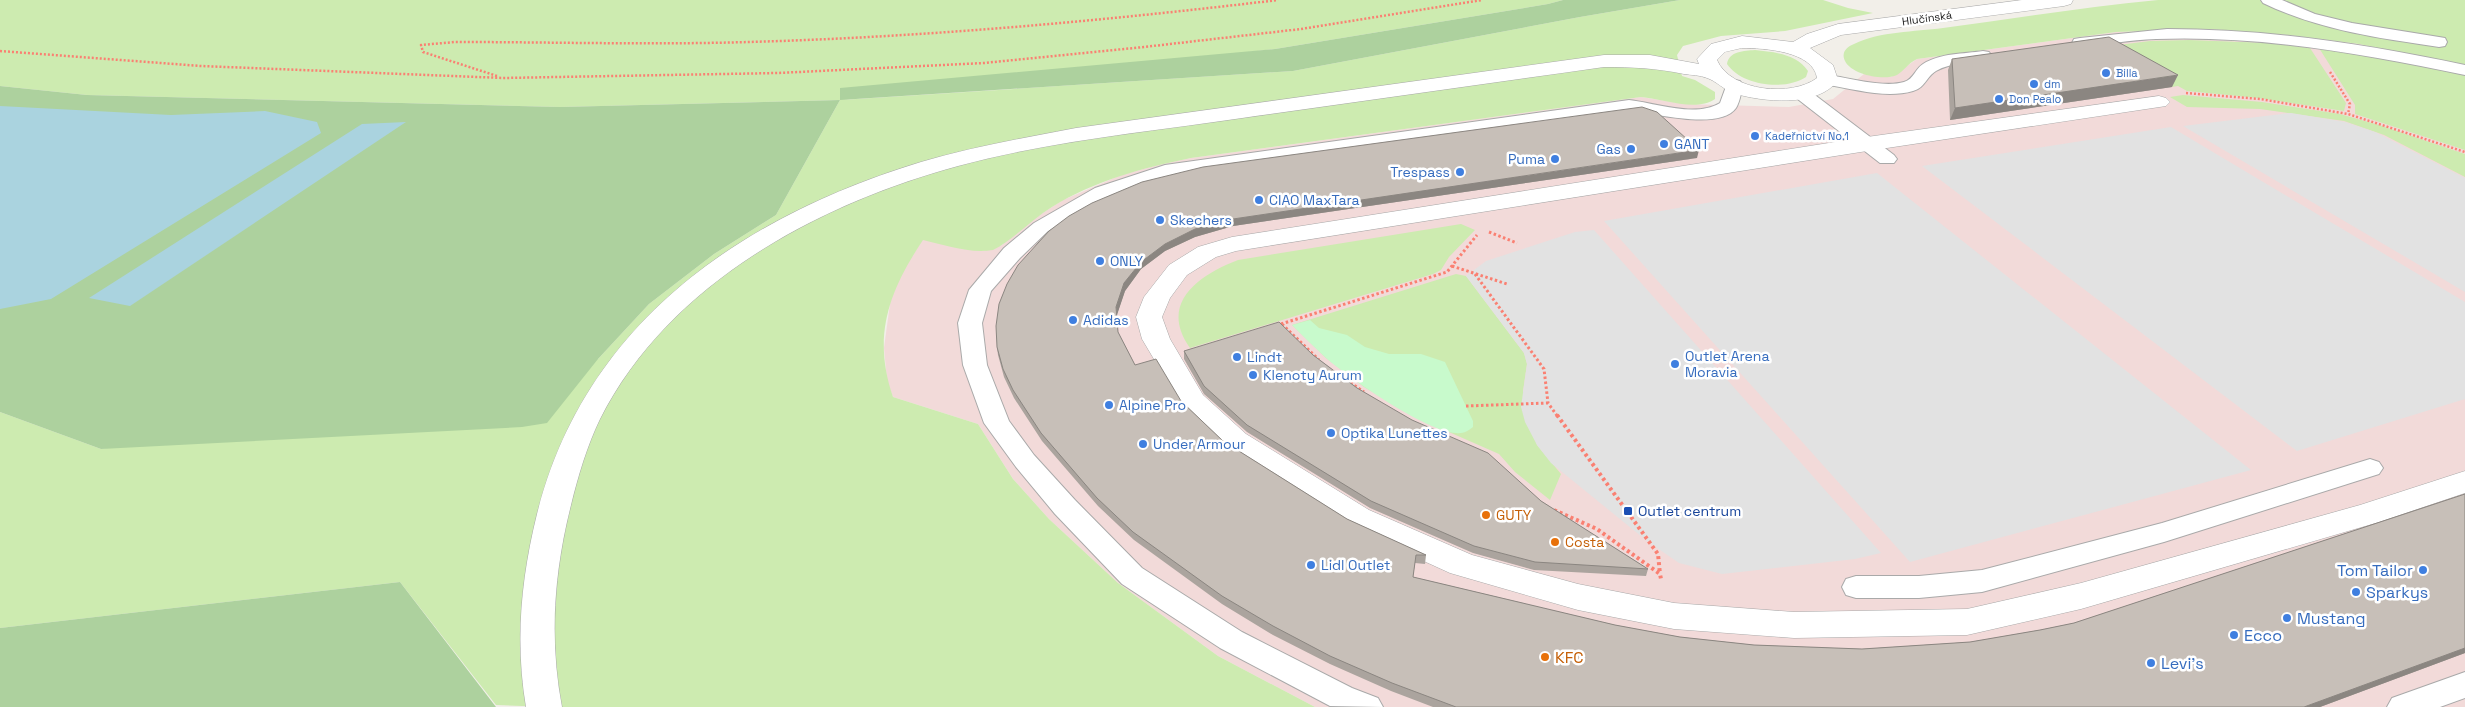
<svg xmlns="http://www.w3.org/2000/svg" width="2465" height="707" font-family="'Space Grotesk',sans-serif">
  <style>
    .commercial { fill: #f2dad9 }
    .grass { fill: #cdebb0 }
    .forest { fill: #add19e }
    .park { fill: #c8facc }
    .parking { fill: #e2e2e2 }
    .water { fill: #aad3df }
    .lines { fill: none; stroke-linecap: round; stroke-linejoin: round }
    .lane-casing { stroke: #a9a9a9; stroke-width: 2 }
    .street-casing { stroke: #a9a9a9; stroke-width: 1 }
    .path-far2 { stroke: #fa8072; stroke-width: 2.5; stroke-dasharray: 2 2; stroke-linecap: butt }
    .path-far1 { stroke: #fa8072; stroke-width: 3; stroke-dasharray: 2.5 2.5; stroke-linecap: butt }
    .path { stroke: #fa8072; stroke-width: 4; stroke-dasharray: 3 3; stroke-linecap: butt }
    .lane { fill: #fff; fill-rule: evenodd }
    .street { fill: #fff; fill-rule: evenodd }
    .wall { fill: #aba49e }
    .shaded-wall { fill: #8b8681 }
    .building { fill: #c7bfb8; stroke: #8b8681 }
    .shop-dot { fill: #3f7fe0; stroke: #fff; stroke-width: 2 }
    .transit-dot { fill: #1a4fb4; stroke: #fff; stroke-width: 2 }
    .food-dot { fill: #e8710a; stroke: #fff; stroke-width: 2 }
    .labels { text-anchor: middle; stroke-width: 5; stroke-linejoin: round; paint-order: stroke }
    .far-street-label { font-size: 11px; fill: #222; stroke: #fff }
    .far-shop-label { font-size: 11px; fill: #366cbe; stroke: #fff; text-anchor: start }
    .shop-label { font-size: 14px; fill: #366cbe; stroke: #fff; text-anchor: start }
    .transit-label { font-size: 14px; fill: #164399; stroke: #fff; text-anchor: start }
    .food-label { font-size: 14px; fill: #c56008; stroke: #fff; text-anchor: start }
    .near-shop-label { font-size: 16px; fill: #366cbe; stroke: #fff; text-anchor: start }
    .near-food-label { font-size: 16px; fill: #c56008; stroke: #fff; text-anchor: start }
  </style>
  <rect width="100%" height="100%" fill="#f2efe9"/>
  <path class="commercial" d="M 2210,29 L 2289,35 L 2359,44 L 2465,66 L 2465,707 L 1315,707 L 1218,656 L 1118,583 L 1049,519 L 1013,479 L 978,424 L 893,397 L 887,381 L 884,348 L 891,296 L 902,271 L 923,239 L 983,251 L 1002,245 L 1030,221 L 1063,200 L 1121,175 L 1158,165 L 1191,158 L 1641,97 L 1686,104 L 1789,107 L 1833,99 L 1864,74 L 1891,77 L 1917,59 L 2116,32 Z"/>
  <path class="grass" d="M 0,0 L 1563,0 L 1548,4 L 1275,49 L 841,100 L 1293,71 L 1580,17 L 1680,0 L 1823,0 L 1848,8 L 1873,13 L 1785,31 L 1721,36 L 1683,46 L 1677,55 L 1682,76 L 1695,80 L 1715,92 L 1715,99 C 1696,112 1663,99 1641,97 L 1191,158 C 1142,168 1094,181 1052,207 C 1031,220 1014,239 993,250 C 970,254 945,245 923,240 C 889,291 872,336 893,397 L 978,424 L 1013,479 L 1049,519 L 1118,583 L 1218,656 L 1315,707 L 551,707 L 496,705 L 400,582 L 0,628 L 0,412 L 101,449 L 598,359 L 649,304 L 714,254 L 776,215 L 840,100 L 560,107 L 87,95 L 0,86 Z
    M 2158,0 L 2465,0 L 2465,66 L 2359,44 L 2289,35 L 2210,29 L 2116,32 L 1917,59 C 1907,64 1904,71 1897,75 C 1884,81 1852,75 1845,61 C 1841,53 1846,47 1854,44 C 1881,31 1914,32 1943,28 C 2015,18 2086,7 2158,0 Z
    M 2189,40 L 2269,43 L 2310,48 L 2346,103 L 2344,111 L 2258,98 L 2187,91 L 2178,86 L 2172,87 L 2102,47 L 2150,41 Z
    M 2319,48 L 2386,58 L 2465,75 L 2465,150 L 2355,114 L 2355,105 Z
    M 1755,50 C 1774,52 1797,54 1808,71 L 1806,77 C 1785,91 1742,86 1727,64 C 1729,51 1744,51 1755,50 Z
    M 2183,95 L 2262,102 L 2340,114 L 2379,125 L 2465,154 L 2465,177 L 2384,135 L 2344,121 L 2260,109 L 2187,107 L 2170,97 Z
    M 1461,224 L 1475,230 L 1449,257 L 1441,270 L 1433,274 L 1190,348 C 1158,303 1199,275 1238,260 Z
    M 1456,274 L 1466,276 L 1524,353 L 1527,364 L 1523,391 L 1537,445 L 1561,474 L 1550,500 L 1515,472 L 1499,454 L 1417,418 L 1364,387 L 1326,358 L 1292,325 Z"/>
  <path class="forest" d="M 1563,0 L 1680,0 L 1580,17 L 1293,71 L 840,100 L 776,215 L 714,254 L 649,304 L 598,359 L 547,423 L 522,427 L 101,449 L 0,412 L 0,86 L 87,95 L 560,107 L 840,100 L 840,88 L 1275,49 L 1548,4 Z
    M 400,582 L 496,707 L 0,707 L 0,628 Z"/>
  <path class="park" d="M 1310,320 L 1319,328 L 1347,335 L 1365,347 L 1389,354 L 1421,354 L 1445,362 L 1473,421 L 1473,427 C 1468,431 1463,434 1456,433 C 1427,432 1347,377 1325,357 C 1314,347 1303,336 1292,325 Z"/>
  <path class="parking" d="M 2291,113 L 2345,122 L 2375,132 L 2465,178 L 2465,292 L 2183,126 Z
    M 2171,127 L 2465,302 L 2465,399 L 2297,451 L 1922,166 Z
    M 1877,173 L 2251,470 L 1910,562 L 1604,221 Z
    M 1594,230 L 1881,553 L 1855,559 L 1722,574 L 1679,563 L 1647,541 L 1551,463 L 1537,445 L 1525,422 L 1521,407 L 1527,364 L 1524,353 L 1466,276 L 1486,261 L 1575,232 Z"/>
  <path class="water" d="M 0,106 L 171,115 L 265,111 L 317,122 L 321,133 L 51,299 L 0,309 Z
    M 406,122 L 130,306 L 89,298 L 362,124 Z"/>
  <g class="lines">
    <g class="lane-casing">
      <path id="lane" d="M 2261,0 L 2282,0 L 2315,14 L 2352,23 L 2439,37 L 2445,38 L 2447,42 L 2445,46 L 2439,47 C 2378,38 2319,30 2263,3 Z
        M 2167,29 C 2268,29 2366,44 2465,65 L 2465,75 C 2364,54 2260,35 2156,39 C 2130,40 2105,44 2080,48 L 2074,47 L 2072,43 L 2074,39 L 2080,38 Z
        M 1983,51 L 1989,52 L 1992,56 L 1989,60 C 1972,64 1951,62 1936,71 C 1926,77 1925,88 1913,91 C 1886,99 1855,89 1828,85 L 1822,84 L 1819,80 L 1822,76 L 1828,75 C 1849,78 1884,88 1904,82 C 1914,79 1915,69 1923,64 C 1940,53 1964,54 1983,51 Z
        M 1734,80 L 1740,81 L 1743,85 C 1741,92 1740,102 1736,108 C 1720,131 1652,113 1629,110 L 1175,174 L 1109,196 L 1048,231 L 1020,258 L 991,291 L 982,323 L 987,365 L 1009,421 L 1034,455 L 1075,500 L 1142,568 L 1242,632 L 1352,688 L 1378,698 L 1383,707 L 1330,706 L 1220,648 L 1122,584 L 1055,514 L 1016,467 L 984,423 L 963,365 L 958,323 L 969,290 L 1004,248 L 1034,223 L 1095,188 L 1165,165 L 1629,100 C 1656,103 1695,118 1720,103 L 1728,81 Z
        M 1801,88 L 1807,89 L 1894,155 L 1897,159 L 1894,163 L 1880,163 L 1795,97 L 1792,93 L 1795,89 Z
        M 2370,459 L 2379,462 L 2383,468 L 2379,474 L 2164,542 L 1982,592 L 1919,598 L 1856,598 L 1846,595 L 1842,587 L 1846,579 L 1856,576 L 1919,576 L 1982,570 L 2162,523 Z
        M 2465,672 L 2465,698 L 2440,707 L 2387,707 L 2392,698 Z"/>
    </g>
    <g class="street-casing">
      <path id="street" d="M 2022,0 L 2073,0 L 2071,4 L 2064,6 L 1841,35 L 1810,48 L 1833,65 L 1838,80 C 1819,108 1761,102 1733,93 C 1723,89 1716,81 1707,78 C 1700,75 1691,75 1684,74 C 1656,68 1632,67 1604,67 C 1483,84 1363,101 1242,118 C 1147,132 1050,141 958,166 C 818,204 668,284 600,419 C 587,446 578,476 571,505 C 554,572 549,639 562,707 L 526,707 C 515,641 521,579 537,514 C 585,323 741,217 921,162 C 972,147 1024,138 1076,128 L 1604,55 L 1650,55 L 1699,64 L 1697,59 L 1711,44 L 1742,36 L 1793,42 L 1807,34 L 1838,24 ZM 1742,48 C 1764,48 1813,51 1817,78 C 1792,97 1731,92 1717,60 L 1725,52 Z
        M 2159,96 L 2166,98 L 2170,102 L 2166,106 L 1867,151 L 1236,251 L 1216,257 L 1187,275 L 1170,298 L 1162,317 L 1170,339 L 1203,395 L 1246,434 L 1369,510 L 1472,555 L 1578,584 L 1674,603 L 1794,612 L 1967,609 L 2081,583 L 2360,505 L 2465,471 L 2465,493 L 2379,522 L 2081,609 L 1967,635 L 1794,638 L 1674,629 L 1578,610 L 1450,573 L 1347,526 L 1224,448 L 1183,408 L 1142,339 L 1136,317 L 1144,297 L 1169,265 L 1198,247 L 1232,237 L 1867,137 Z"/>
    </g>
    <path class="path-far2" d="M 0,51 L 201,66 L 503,78 L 778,73 L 984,63 L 1144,47 L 1301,29 L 1482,0
      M 2330,72 L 2350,104 L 2348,114
      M 497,76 L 423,52 L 421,45 L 455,42 C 553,42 651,45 749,42 C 926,37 1102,21 1278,0
      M 2186,93 L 2260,99 L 2348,114 L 2465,152"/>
    <path class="path-far1" d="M 1489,232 L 1517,243
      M 1452,266 L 1507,284
      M 1475,274 L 1544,369 L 1548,403 L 1558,417
      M 1281,324 L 1447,272 L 1477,235
      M 1282,324 L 1319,360
      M 1338,374 L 1364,392
      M 1466,406 L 1548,403"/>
    <path class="path" d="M 1557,415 L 1658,554 L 1660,574
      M 1554,510 L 1597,529 L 1660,574 L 1661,579"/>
    <use href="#lane" class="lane"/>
    <use href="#street" class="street"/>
  </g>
  <path class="wall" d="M 1952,59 L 2172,87 L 1950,120 L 1948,70 Z
    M 1697,158 L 1233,226 L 1195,237 L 1165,251 L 1141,269 L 1125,291 L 1117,314 L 1118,332 L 1135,365 L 1181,401 L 1223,441 L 1347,519 L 1426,555 L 1425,564 L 1415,563 L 1413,577 L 1615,625 L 1680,637 L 1754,645 L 1862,649 L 1970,642 L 2040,630 L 2074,623 L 2465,494 L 2465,653 L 2320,707 L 1433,707 L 1391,691 L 1330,664 L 1273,635 L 1222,604 L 1134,540 L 1098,506 L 1042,441 L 1014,398 L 1004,377 L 998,355 L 997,347 L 1049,231 Z
    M 1184,351 L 1313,355 L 1357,388 L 1541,501 L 1648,569 L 1646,576 L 1534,570 L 1473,553 L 1370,508 L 1247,432 L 1204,394 L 1184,359 Z"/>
  <path class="shaded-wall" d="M 2178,75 L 2172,87 L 1950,120 L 1955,108 Z
    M 1699,150 L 1697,158 L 1233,226 L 1195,237 L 1165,251 L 1141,269 L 1125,291 L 1117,315 L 1116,307 L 1124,283 L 1141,262 L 1165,244 L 1195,229 L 1233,219 Z
    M 2465,648 L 2465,653 L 2320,707 L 2304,707 Z"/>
  <path class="building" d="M 2109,37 L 2178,75 L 1955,108 L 1952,59 Z
    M 1642,107 L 1657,112 L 1699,150 L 1233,219 L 1195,229 L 1165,244 L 1141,262 L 1124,283 L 1116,307 L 1118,332 L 1135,365 L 1156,359 L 1181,401 L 1223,441 L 1347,519 L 1426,555 L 1416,555 L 1413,577 L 1615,625 L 1680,637 L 1754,645 L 1862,649 L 1970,642 L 2040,630 L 2074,623 L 2465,494 L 2465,648 L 2304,707 L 1456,707 L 1392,683 L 1330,656 L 1273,626 L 1222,596 L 1133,532 L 1097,498 L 1041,433 L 1013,390 L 1003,369 L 997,347 L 996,326 L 999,304 L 1007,284 L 1018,265 L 1049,231 L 1069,216 L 1092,203 L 1142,182 L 1203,167 Z
    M 1279,322 L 1313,355 L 1357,388 L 1412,420 L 1488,453 L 1541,501 L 1648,569 L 1535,562 L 1474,546 L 1371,501 L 1247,425 L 1204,386 L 1184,351 Z"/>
  <g class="shop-dot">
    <circle cx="2106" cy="73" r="5"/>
    <circle cx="2034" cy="84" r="5"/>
    <circle cx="1999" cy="99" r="5"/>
    <circle cx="1755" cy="136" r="5"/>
    <circle cx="1664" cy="144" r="5"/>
    <circle cx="1631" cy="149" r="5"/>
    <circle cx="1555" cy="159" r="5"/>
    <circle cx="1460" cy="172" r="5"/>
    <circle cx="1259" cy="200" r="5"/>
    <circle cx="1160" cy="220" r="5"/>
    <circle cx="1100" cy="261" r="5"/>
    <circle cx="1073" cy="320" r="5"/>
    <circle cx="1237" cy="357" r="5"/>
    <circle cx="1675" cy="364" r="5"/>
    <circle cx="1253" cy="375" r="5"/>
    <circle cx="1109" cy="405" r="5"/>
    <circle cx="1331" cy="433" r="5"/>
    <circle cx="1143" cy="444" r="5"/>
    <circle cx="1311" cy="565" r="5"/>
    <circle cx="2423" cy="570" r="5"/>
    <circle cx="2356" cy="592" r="5"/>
    <circle cx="2287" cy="618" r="5"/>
    <circle cx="2234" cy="635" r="5"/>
    <circle cx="2151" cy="663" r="5"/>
  </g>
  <rect class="transit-dot" x="1623" y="506" width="10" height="10" rx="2.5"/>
  <g class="food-dot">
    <circle cx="1486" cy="515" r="5"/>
    <circle cx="1555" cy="542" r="5"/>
    <circle cx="1545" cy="657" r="5"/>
  </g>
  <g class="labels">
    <g class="far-street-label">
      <text transform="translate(1927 18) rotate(-8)" y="4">Hlučínská</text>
    </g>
    <g class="far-shop-label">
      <text x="2116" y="77">Billa</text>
      <text x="2044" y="88">dm</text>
      <text x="2009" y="103">Don Pealo</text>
      <text x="1765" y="140">Kadeřnictví No.1</text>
    </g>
    <g class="shop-label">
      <text x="1674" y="149">GANT</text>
      <text x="1621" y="154" text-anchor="end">Gas</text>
      <text x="1545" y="164" text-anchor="end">Puma</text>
      <text x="1450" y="177" text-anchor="end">Trespass</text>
      <text x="1269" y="205">CIAO MaxTara</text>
      <text x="1170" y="225">Skechers</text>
      <text x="1110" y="266">ONLY</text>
      <text x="1083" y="325">Adidas</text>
      <text x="1685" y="361">Outlet Arena<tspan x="1685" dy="16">Moravia</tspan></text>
      <text x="1247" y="362">Lindt</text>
      <text x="1263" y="380">Klenoty Aurum</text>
      <text x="1119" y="410">Alpine Pro</text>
      <text x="1341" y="438">Optika Lunettes</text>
      <text x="1153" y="449">Under Armour</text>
      <text x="1321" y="570">Lidl Outlet</text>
    </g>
    <g class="transit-label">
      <text x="1638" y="516">Outlet centrum</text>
    </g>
    <g class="food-label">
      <text x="1496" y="520">GUTY</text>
      <text x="1565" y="547">Costa</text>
    </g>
    <g class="near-shop-label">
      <text x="2413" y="576" text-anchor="end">Tom Tailor</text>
      <text x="2366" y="598">Sparkys</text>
      <text x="2297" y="624">Mustang</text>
      <text x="2244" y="641">Ecco</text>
      <text x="2161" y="669">Levi's</text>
    </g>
    <g class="near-food-label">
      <text x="1555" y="663">KFC</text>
    </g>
  </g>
</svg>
